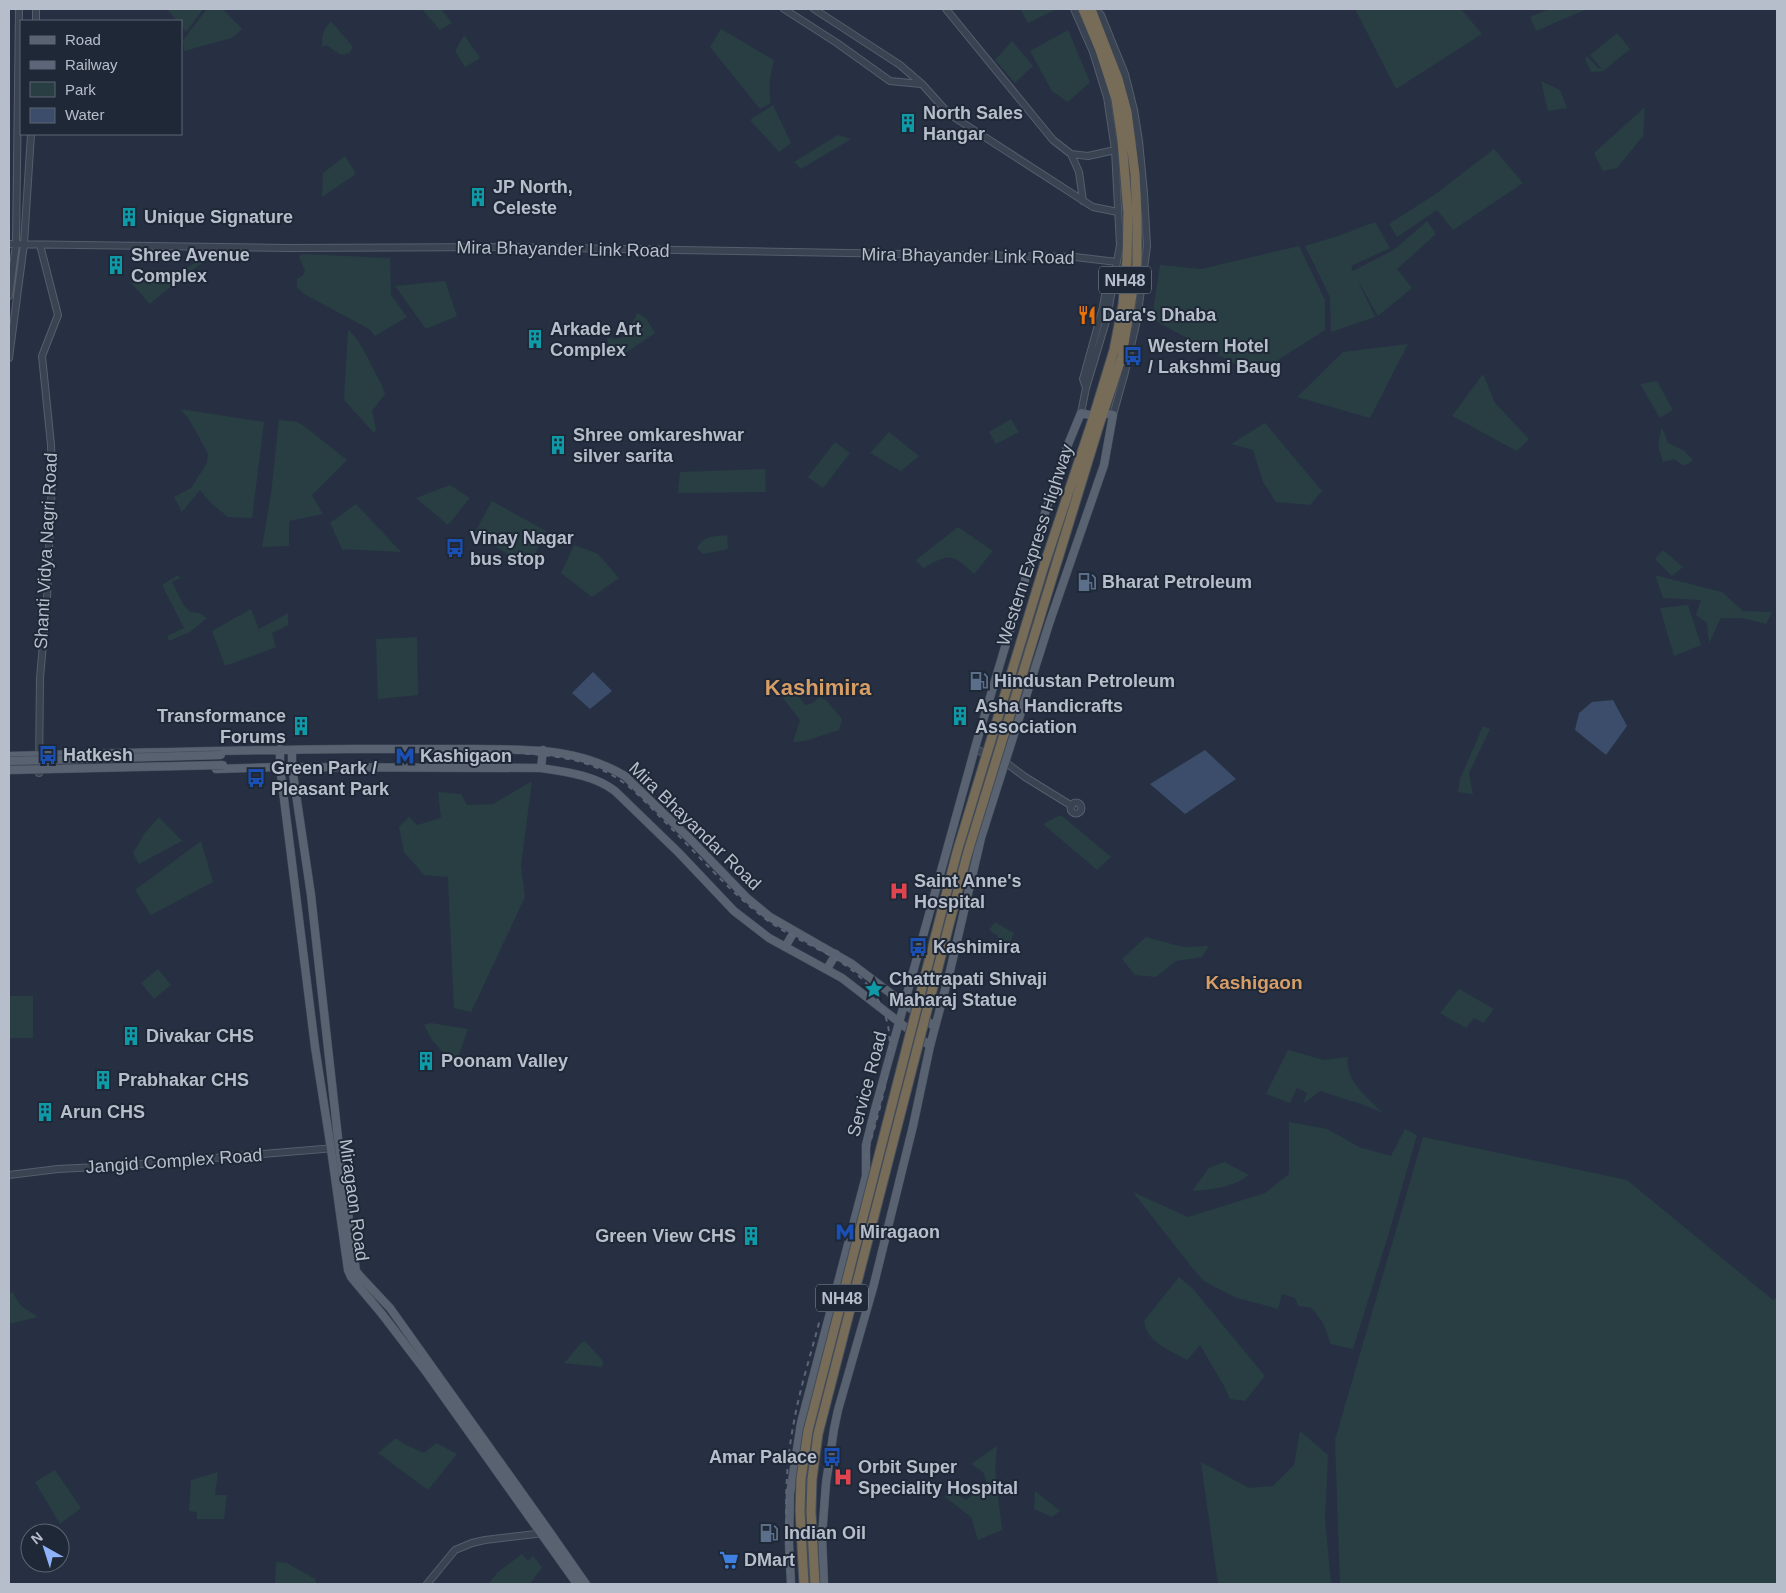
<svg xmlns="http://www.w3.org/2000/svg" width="1786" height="1593" font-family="Helvetica,sans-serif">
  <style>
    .green { fill: #283e43 }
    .water { fill: #3b4d6a }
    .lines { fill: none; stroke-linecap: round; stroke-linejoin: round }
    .minor-casing { stroke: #555e6c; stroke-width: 8 }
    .major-casing { stroke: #444c5b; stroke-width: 9 }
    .highway-casing { stroke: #424b59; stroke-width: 11 }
    .minor { stroke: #3a4351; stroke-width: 6 }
    .major { stroke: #586271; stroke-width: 8 }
    .highway { stroke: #776c57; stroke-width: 9 }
    .rail { stroke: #5c6678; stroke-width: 2; stroke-dasharray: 5 5; stroke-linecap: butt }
    .major-bridge-casing { stroke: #444c5b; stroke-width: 9; stroke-linecap: butt }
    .highway-bridge-casing { stroke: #424b59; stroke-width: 11; stroke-linecap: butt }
    .major-bridge { stroke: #586271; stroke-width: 8 }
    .highway-bridge { stroke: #776c57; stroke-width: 9 }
    .labels { text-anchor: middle; stroke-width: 4; stroke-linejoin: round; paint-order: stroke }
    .shield { fill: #1f2837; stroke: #89919f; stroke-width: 1 }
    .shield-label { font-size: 16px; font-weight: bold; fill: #b7becb }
    .poi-label { font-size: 18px; font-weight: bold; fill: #b7becb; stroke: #1f2837; text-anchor: start }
    .street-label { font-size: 18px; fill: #b7becb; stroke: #1f2837 }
    .neighbourhood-label { font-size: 19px; font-weight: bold; fill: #d69d67; stroke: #1f2837 }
    .district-label { font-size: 22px; font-weight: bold; fill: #d69d67; stroke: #1f2837 }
  </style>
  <rect width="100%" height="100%" fill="#263042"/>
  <path class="green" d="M 167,9 L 203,9 L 186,32 L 181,26 L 181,21 L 177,21 Z
    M 207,9 L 223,9 L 242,29 L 232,38 L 184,51 L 183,40 Z
    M 422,9 L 441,9 L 452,23 L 440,30 Z
    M 1020,9 L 1057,9 L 1028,23 Z
    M 1355,9 L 1461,9 L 1482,34 L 1396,89 Z
    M 1549,9 L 1587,9 L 1536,31 L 1530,17 Z
    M 331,21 L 353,47 L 349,53 L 341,55 L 326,45 L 322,47 C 322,36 323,29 331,21 Z
    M 721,29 L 774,60 C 770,74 768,88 771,103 L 760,109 L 710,47 Z
    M 1068,30 L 1090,82 L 1068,102 L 1052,91 L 1030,51 Z
    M 1617,33 L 1630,49 L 1603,71 L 1591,72 L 1585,59 L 1587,56 L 1598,68 L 1602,69 L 1590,55 Z
    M 464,35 L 480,58 L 465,67 L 455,51 Z
    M 1012,41 L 1033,66 L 1015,83 L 995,60 Z
    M 1541,81 L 1560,90 L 1567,108 L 1548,111 Z
    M 773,105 L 791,143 L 779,152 L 750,120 Z
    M 1645,107 L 1643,136 L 1617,168 L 1603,171 L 1594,153 Z
    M 838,135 L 851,139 L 801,169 L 794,162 Z
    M 1494,149 L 1523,183 L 1453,230 L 1437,210 L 1397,237 L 1389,224 L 1437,193 Z
    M 345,156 L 356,174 L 322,197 L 323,173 Z
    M 1427,221 L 1436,234 L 1397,269 L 1412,288 L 1378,316 L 1357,279 L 1375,317 L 1331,332 L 1330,297 L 1305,246 L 1341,235 L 1375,222 L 1390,248 L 1351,266 L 1353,271 L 1395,249 Z
    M 1299,246 L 1325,300 L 1325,330 L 1278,360 L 1269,374 L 1248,371 L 1152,319 L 1160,265 L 1201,269 Z
    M 301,254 L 390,258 L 391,295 L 407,317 L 375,336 L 369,329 L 304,294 L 297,287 L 297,279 L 303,275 L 305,271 L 299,257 Z
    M 203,258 L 205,261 L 174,284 L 150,304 L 131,283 L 168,279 Z
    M 445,281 L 457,316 L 426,329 L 395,286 Z
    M 638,313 L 646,318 L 655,333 L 621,356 L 613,355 L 609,348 L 607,338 L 616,339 L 623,337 Z
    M 348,330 C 359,339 362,348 369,360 C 374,372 381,381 385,394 L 372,411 L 376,430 L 374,433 L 344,400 Z
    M 1408,344 L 1370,418 L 1297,397 L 1343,352 Z
    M 1483,374 L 1495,403 L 1529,439 L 1517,451 L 1452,416 Z
    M 1657,381 L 1673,410 L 1660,418 L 1640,384 Z
    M 180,409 L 264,422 L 252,518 L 228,517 L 209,501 L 200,490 L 182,512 L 174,497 L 191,488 L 207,463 L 208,454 L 189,419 Z
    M 1011,419 L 1019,432 L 996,444 L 989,432 Z
    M 279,420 L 297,422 L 304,426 L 347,460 L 312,495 L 323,514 L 289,521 L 289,546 L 262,547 L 271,494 Z
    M 1265,423 L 1322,491 L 1310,505 L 1276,502 L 1263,482 L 1253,450 L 1231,444 Z
    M 1662,427 L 1668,443 L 1683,450 L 1693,460 L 1684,466 L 1674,459 L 1663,462 L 1658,445 Z
    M 889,432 L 919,456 L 901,471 L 870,453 Z
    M 835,442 L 850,453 L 823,488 L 808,477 Z
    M 765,469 L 766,492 L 678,493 L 680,472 Z
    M 450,485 L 470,498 L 448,525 L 416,498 Z
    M 492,501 L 546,531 L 529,567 L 474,534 Z
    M 356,504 L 401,552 L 342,549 L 330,523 Z
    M 958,527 L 993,551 L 974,574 C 952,553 950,553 923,568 L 916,560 Z
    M 727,535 L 728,549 L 703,554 L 697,548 C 703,536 715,536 727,535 Z
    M 574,545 L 598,554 L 619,578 L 592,597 L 561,573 Z
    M 1663,550 L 1683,567 L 1672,576 L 1655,559 Z
    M 178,575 L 180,578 L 172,582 L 183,604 L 190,612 L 199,613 L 207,618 L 190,632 L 169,641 L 167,636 L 184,628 L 162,585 Z
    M 1655,575 L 1722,592 L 1743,611 L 1772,612 L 1766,624 L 1742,618 L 1721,618 L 1709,643 L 1707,623 L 1696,615 L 1701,600 L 1663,598 Z
    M 1688,605 L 1701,645 L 1674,656 L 1660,608 Z
    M 251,609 L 259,629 L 288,613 L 288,625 L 272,633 L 276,647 L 225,666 L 212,631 Z
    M 417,637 L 418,695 L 378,699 L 376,639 Z
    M 792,690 L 796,692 L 805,705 L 813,703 L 819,697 L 826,700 L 842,719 L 839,730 L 805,741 L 793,742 L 800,720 L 783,698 Z
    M 1483,726 L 1490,729 L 1469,773 L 1473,794 L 1458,792 L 1460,779 Z
    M 532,781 L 521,865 L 525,897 L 471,1012 L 454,1008 L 448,877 L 424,875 L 404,852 L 399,827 L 409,817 L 417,825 L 441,818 L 438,792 L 461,794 L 467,805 L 493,804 Z
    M 1061,815 L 1111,857 L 1097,870 L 1043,824 Z
    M 159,817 L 182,841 L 139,864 L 133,853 L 144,834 Z
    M 201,841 L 213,882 L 151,915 L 135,890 Z
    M 995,922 L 1014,933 L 1009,945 L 997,941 L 998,936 L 989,930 Z
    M 1146,937 L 1183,947 L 1209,946 L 1202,957 L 1176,961 L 1156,977 L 1135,975 L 1122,959 Z
    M 158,969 L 171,985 L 154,999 L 141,983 Z
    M 1459,989 L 1494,1009 L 1484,1023 L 1474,1018 L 1466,1028 L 1440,1013 Z
    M 9,996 L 33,996 L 33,1038 L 9,1038 Z
    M 431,1023 L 468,1029 L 455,1066 L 432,1040 L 424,1025 Z
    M 1288,1050 L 1324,1060 L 1348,1057 C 1344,1080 1369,1099 1383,1113 L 1364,1105 L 1320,1091 L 1303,1104 L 1307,1093 L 1297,1088 L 1290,1103 L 1266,1094 Z
    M 1289,1122 L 1327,1129 L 1359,1147 L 1391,1156 L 1405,1129 L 1417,1135 L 1388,1236 L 1353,1349 L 1331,1344 L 1323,1323 L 1312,1308 L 1298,1306 L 1295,1298 L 1282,1294 L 1278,1309 L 1234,1297 L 1204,1281 L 1190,1265 L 1133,1192 L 1188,1217 L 1265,1193 L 1289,1174 Z
    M 1423,1137 L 1627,1180 L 1773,1300 L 1777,1297 L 1777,1584 L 1340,1584 L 1335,1440 Z
    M 1224,1162 L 1249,1175 C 1232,1188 1213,1189 1192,1191 L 1209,1168 Z
    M 1179,1277 L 1193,1289 L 1265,1376 L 1245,1401 L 1230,1399 L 1224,1386 L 1200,1345 L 1187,1360 C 1170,1350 1147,1343 1144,1321 Z
    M 12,1292 L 21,1306 L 38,1317 L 9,1324 L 9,1293 Z
    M 585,1341 L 603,1361 L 602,1367 L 564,1363 L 581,1343 Z
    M 1300,1431 L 1328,1455 L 1325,1518 L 1331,1584 L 1218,1584 L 1201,1462 L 1249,1488 L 1273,1486 L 1294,1465 Z
    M 396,1438 L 404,1444 L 424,1453 L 436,1443 L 457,1454 L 428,1490 L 378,1453 Z
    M 997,1446 L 995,1470 L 1002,1530 L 978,1540 L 971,1517 L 945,1497 L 947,1489 L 966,1500 L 987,1483 L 983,1472 L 971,1464 Z
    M 55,1470 L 81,1508 L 60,1524 L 35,1482 Z
    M 218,1472 L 215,1495 L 227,1495 L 224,1519 L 197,1519 L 197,1512 L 189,1511 L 191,1480 Z
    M 1035,1491 L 1060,1511 L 1052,1517 L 1034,1509 Z
    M 522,1554 L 528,1561 L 533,1556 L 542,1567 L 530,1584 L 488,1584 L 498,1572 Z
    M 276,1562 L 287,1563 L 315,1579 L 317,1584 L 275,1584 Z"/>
  <path class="water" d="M 593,672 L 612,691 L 590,709 L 572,693 Z
    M 1613,700 L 1627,726 L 1606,755 L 1575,730 L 1579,713 L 1592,702 Z
    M 1205,750 L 1236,779 L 1185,814 L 1150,784 Z"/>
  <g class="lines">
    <g class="minor-casing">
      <path id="minor" d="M 784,9 L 837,43 L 890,81 L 921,84
        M 814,9 L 900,65 L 922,84 L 949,114 L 1093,207 L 1118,212
        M 946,9 L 1053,140 L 1071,154 L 1088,156 L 1115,150
        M 1074,9 L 1093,52 L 1107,97 L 1115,150 L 1120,245 L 1107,318 L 1086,388 L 1081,413
        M 1095,9 L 1101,15 L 1125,74 L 1134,110 L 1139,141 L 1144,193 L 1147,246 L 1137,320 L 1124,376 L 1113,415
        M 36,21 L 36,9
        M 1071,154 L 1079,172 L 1083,201
        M 9,244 L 288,248 L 505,247 L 1075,257 L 1117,262
        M 9,296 L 16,244 L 19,9
        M 9,358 L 24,244 L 31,134
        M 1086,388 L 1083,379 L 1103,307 L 1107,283 L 1114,273
        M 975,749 L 1005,762 L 1025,777 L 1072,806
        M 39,773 L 40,678 L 47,598 L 52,479 L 51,445 L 42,356 L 58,315 L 40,245
        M1070.5 808a5.5 5.5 0 1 1 11 0a5.5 5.5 0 1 1-11 0Z
        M 9,1175 L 58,1169 L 116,1166 L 335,1148
        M 427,1584 L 455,1550 L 472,1543 L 485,1540 L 544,1533"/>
    </g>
    <g class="major-casing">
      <path id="major" d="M 280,749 L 280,767 L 315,1047 L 331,1149 L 348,1270 L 351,1277 L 382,1314 L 424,1369 L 577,1584
        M 292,750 L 292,767 L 311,895 L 339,1147 L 356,1271 L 360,1276 L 390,1308 L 549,1531 L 586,1584
        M 9,756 C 122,753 236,750 350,749 C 391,749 433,749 475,749 C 530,750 576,747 625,776 L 692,841 L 747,898 L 770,917 L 852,964 L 935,1027
        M 541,768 L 543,750
        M 216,769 L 280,767 L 541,768 C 566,772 594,775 615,791 L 679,853 L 734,911 L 769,938 L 842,978 L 930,1046
        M 785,947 L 794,932
        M 827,969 L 836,954
        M 791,1584 L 789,1544 L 790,1494 L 801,1423 L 866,1176 L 866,1145 L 874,1113 L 977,741 L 1045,513 L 1067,447 L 1081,413 L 1094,416
        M 824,1584 L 822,1536 L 826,1483 L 834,1429 L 838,1410 L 873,1288 L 913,1126 L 930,1046 L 950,971 L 981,838 L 1050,621 L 1104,465 L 1113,415 L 1103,413"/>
    </g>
    <g class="highway-casing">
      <path id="highway" d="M 1083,9 L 1100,50 L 1116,99 L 1122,140 L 1128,213 L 1127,260 L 1123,304 L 1114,350 L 1092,422
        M 1091,9 L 1118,79 L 1127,112 L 1135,174 L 1137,217 L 1137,264 L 1122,356 L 1099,425"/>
    </g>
    <use href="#minor" class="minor"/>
    <use href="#major" class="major"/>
    <use href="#highway" class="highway"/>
    <path class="rail" d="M 485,751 C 527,754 572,753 610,774 C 629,784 646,802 661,818 C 696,852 728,891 767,920 C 811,952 866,959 886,1018 C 899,1058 875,1122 865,1162
      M 789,1584 C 786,1532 783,1479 793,1427 C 799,1391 811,1354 820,1319"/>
    <g class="major-bridge-casing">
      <path id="major-bridge" d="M 9,761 L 221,755
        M 9,770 L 223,765"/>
    </g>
    <g class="highway-bridge-casing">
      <path id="highway-bridge" d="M 804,1584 L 800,1511 L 801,1479 L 808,1431 L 957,852 L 1044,566 L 1092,422
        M 815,1584 L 811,1512 L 812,1479 L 818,1434 L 967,855 L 1099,425"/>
    </g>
    <use href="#major-bridge" class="major-bridge"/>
    <use href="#highway-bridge" class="highway-bridge"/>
  </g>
  <defs>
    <g id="building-bare" transform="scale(1.5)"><path d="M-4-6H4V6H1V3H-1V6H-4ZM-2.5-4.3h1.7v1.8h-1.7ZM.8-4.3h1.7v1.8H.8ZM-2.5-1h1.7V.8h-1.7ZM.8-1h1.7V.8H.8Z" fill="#0f9aa8" stroke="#1f2837" stroke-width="2.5" paint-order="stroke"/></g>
    <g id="restaurant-bare" transform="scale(1.5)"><path d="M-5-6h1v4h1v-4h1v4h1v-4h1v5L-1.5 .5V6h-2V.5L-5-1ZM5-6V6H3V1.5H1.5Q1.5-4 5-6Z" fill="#e8710a" stroke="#1f2837" stroke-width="2.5" paint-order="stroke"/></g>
    <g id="bus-bare" transform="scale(1.5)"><path d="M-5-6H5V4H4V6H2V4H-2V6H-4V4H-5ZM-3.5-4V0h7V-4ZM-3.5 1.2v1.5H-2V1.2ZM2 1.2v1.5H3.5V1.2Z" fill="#1a4fb4" stroke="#1f2837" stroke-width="2.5" paint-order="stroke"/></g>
    <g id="fuel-bare" transform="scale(1.5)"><path d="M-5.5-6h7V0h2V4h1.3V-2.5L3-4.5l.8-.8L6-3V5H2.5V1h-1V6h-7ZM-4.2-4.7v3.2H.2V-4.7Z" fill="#5c6f8a" stroke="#1f2837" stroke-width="2.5" paint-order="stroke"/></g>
    <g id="metro-bare" transform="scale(1.5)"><path d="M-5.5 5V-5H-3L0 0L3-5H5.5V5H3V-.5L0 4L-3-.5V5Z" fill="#1a4fb4" stroke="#1f2837" stroke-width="2.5" paint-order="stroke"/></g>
    <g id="hospital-bare" transform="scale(1.5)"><path d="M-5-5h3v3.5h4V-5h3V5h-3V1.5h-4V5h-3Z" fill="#e0444e" stroke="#1f2837" stroke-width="2.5" paint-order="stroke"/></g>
    <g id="sight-bare" transform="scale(1.5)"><path d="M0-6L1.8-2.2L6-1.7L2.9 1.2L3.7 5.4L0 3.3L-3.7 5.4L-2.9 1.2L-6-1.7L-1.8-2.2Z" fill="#0f9aa8" stroke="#1f2837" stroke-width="2.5" paint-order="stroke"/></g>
    <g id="supermarket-bare" transform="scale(1.5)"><path d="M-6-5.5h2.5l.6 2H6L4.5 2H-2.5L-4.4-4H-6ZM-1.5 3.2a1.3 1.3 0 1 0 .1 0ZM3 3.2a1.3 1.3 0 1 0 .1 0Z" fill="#3f7fe0" stroke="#1f2837" stroke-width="2.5" paint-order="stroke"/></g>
  </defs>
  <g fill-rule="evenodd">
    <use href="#building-bare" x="908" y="123"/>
    <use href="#building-bare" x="478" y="197"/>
    <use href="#building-bare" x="129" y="217"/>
    <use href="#building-bare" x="116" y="265"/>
    <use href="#restaurant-bare" x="1087" y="315"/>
    <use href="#building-bare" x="535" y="339"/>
    <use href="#bus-bare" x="1133" y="356"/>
    <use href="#building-bare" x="558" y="445"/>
    <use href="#bus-bare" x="455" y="548"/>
    <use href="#fuel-bare" x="1087" y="582"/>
    <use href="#fuel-bare" x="979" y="681"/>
    <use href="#building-bare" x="960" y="716"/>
    <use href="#building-bare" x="301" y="726"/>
    <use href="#bus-bare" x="48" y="755"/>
    <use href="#metro-bare" x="405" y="756"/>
    <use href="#bus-bare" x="256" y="778"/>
    <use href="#hospital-bare" x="899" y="891"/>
    <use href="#bus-bare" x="918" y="947"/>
    <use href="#sight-bare" x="874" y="989"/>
    <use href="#building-bare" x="131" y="1036"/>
    <use href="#building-bare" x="426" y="1061"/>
    <use href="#building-bare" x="103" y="1080"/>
    <use href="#building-bare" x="45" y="1112"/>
    <use href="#metro-bare" x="845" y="1232"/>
    <use href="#building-bare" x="751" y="1236"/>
    <use href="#bus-bare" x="832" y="1457"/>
    <use href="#hospital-bare" x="843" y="1477"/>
    <use href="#fuel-bare" x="769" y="1533"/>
    <use href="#supermarket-bare" x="729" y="1560"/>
  </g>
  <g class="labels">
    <g class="shield">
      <rect x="1099" y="266.5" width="52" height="27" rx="4"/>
      <rect x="816" y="1284.5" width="52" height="27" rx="4"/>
    </g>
    <g class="shield-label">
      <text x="1125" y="286">NH48</text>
      <text x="842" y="1304">NH48</text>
    </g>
    <g class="poi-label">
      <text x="923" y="119">North Sales<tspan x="923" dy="21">Hangar</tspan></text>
      <text x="493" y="193">JP North,<tspan x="493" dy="21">Celeste</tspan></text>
      <text x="144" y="223">Unique Signature</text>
      <text x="131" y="261">Shree Avenue<tspan x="131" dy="21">Complex</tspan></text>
      <text x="1102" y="321">Dara's Dhaba</text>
      <text x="550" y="335">Arkade Art<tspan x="550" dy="21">Complex</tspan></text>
      <text x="1148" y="352">Western Hotel<tspan x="1148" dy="21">/ Lakshmi Baug</tspan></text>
      <text x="573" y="441">Shree omkareshwar<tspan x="573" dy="21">silver sarita</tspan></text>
      <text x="470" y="544">Vinay Nagar<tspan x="470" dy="21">bus stop</tspan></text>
      <text x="1102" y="588">Bharat Petroleum</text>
      <text x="994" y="687">Hindustan Petroleum</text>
      <text x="975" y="712">Asha Handicrafts<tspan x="975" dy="21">Association</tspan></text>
      <text x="286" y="722" text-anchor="end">Transformance<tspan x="286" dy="21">Forums</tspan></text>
      <text x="63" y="761">Hatkesh</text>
      <text x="420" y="762">Kashigaon</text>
      <text x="271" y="774">Green Park /<tspan x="271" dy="21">Pleasant Park</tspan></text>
      <text x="914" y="887">Saint Anne's<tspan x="914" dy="21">Hospital</tspan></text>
      <text x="933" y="953">Kashimira</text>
      <text x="889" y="985">Chattrapati Shivaji<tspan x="889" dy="21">Maharaj Statue</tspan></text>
      <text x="146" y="1042">Divakar CHS</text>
      <text x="441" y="1067">Poonam Valley</text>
      <text x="118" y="1086">Prabhakar CHS</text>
      <text x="60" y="1118">Arun CHS</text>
      <text x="860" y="1238">Miragaon</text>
      <text x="736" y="1242" text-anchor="end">Green View CHS</text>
      <text x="817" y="1463" text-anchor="end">Amar Palace</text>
      <text x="858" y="1473">Orbit Super<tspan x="858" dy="21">Speciality Hospital</tspan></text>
      <text x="784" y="1539">Indian Oil</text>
      <text x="744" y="1566">DMart</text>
    </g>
    <g class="street-label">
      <text transform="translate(563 249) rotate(1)" y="6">Mira Bhayander Link Road</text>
      <text transform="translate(968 256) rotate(1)" y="6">Mira Bhayander Link Road</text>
      <text transform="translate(1035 545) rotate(-72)" y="6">Western Express Highway</text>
      <text transform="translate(46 551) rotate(-87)" y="6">Shanti Vidya Nagri Road</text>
      <text transform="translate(695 826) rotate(44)" y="6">Mira Bhayandar Road</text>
      <text transform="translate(867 1084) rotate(-75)" y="6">Service Road</text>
      <text transform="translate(174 1161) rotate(-4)" y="6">Jangid Complex Road</text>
      <text transform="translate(354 1200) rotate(82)" y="6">Miragaon Road</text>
    </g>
    <g class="neighbourhood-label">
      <text x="1254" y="989">Kashigaon</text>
    </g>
    <g class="district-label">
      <text x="818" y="695">Kashimira</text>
    </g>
  </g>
  <rect width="1786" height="1593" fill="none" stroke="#b7becb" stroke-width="20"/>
  <rect x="20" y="20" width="162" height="115" fill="#1f2837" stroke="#5c6472"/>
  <rect x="30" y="36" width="25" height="8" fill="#586271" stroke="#5c6472"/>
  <text x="65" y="45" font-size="15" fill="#b7becb">Road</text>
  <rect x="30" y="61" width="25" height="8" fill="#5c6678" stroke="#5c6472"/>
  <text x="65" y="70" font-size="15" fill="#b7becb">Railway</text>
  <rect x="30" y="82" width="25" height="15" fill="#283e43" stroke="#5c6472"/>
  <text x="65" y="95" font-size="15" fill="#b7becb">Park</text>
  <rect x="30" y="108" width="25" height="15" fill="#3b4d6a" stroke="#5c6472"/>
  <text x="65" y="120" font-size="15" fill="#b7becb">Water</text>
  <g transform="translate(45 1548) rotate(321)"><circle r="24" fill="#1f2837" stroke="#5c6472"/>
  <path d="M0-4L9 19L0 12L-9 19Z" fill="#8fb2f8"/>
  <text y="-8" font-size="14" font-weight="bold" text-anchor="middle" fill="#b7becb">N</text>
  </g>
</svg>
